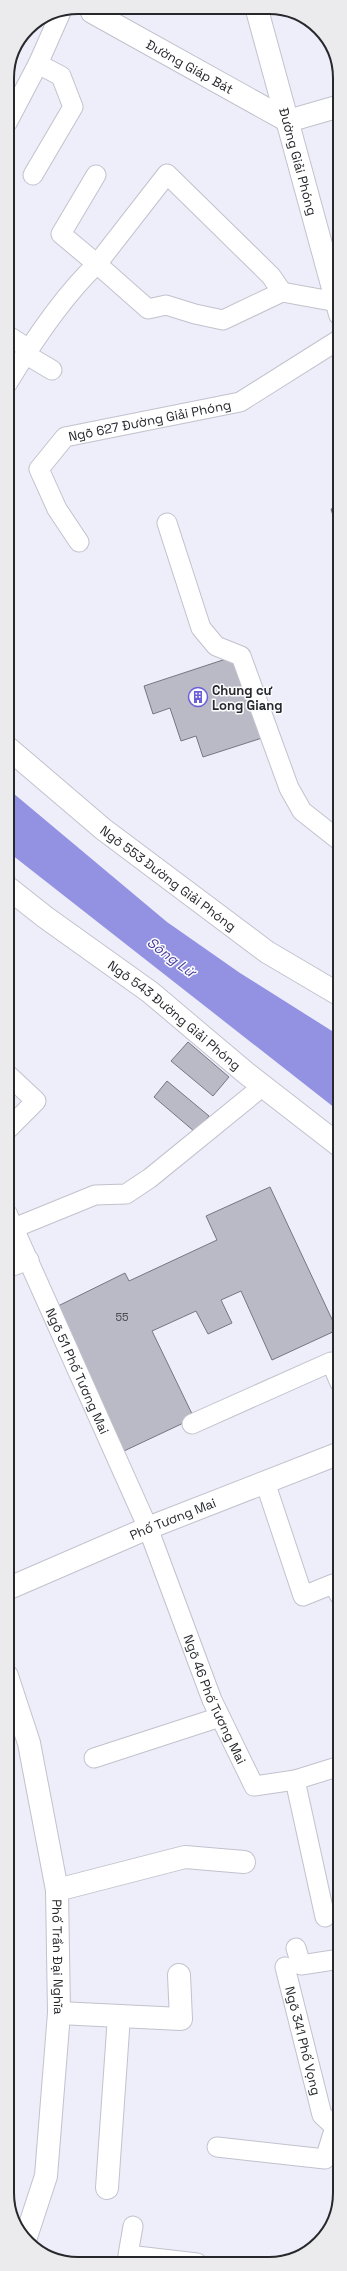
<svg xmlns="http://www.w3.org/2000/svg" width="347" height="2271" font-family="'Space Grotesk',sans-serif">
  <style>
    .water { fill: #9291e2 }
    .building { fill: #b9bac5; stroke: #757680 }
    .lines { fill: none; stroke-linecap: round; stroke-linejoin: round }
    .service-casing { stroke: #c1c2cd; stroke-width: 21 }
    .minor-casing { stroke: #c1c2cd; stroke-width: 24 }
    .tertiary-casing { stroke: #c1c2cd; stroke-width: 24 }
    .primary-casing { stroke: #c1c2cd; stroke-width: 24 }
    .service { stroke: #fff; stroke-width: 19 }
    .minor { stroke: #fff; stroke-width: 22 }
    .tertiary { stroke: #fff; stroke-width: 22 }
    .primary { stroke: #fff; stroke-width: 22 }
    .labels { text-anchor: middle; stroke-width: 3; stroke-linejoin: round; paint-order: stroke }
    .number-label { font-size: 11px; fill: #4c4c52 }
    .street-label { font-size: 13px; fill: #27282c; stroke: #fcfcff }
    .poi-label { font-size: 13px; font-weight: bold; fill: #27282c; stroke: #fcfcff; text-anchor: start }
    .water-label { font-size: 14px; font-style: italic; fill: #483e9c; stroke: #fcfcff }
    .rim { fill: none; stroke: #27282c; stroke-width: 2 }
  </style>
  <rect width="100%" height="100%" fill="#eeeefa"/>
  <path class="water" d="M 7,788 L 167,922 L 240,973 L 340,1036 L 340,1112 L 7,851 Z
    M 7,1858 L 13,1888 L 7,1981 Z"/>
  <path class="building" d="M 340,506 L 340,534 L 339,535 L 331,509 Z
    M 235,656 L 262,738 L 203,757 L 196,736 L 181,741 L 170,708 L 153,714 L 144,686 Z
    M 188,1042 L 229,1077 L 213,1096 L 171,1061 Z
    M 167,1081 L 209,1116 L 195,1132 L 154,1097 Z
    M 270,1187 L 337,1330 L 272,1360 L 241,1291 L 221,1300 L 232,1323 L 208,1334 L 196,1311 L 152,1331 L 194,1418 L 124,1451 L 56,1307 L 125,1273 L 129,1281 L 217,1240 L 206,1216 Z"/>
  <g class="lines">
    <g class="service-casing">
      <g id="service">
        <path d="M 7,123 L 38,64 L 61,12"/>
        <path d="M 33,175 L 73,107 L 61,76 L 38,64"/>
        <path d="M 96,175 L 61,234 L 97,264 L 167,174 L 271,276 L 282,292"/>
        <path d="M 7,335 L 29,349"/>
        <path d="M 25,354 L 52,370"/>
        <path d="M 7,384 C 30,346 65,294 97,264 L 148,309 L 166,305 L 195,314 L 223,320 L 282,292 L 337,302"/>
        <path d="M 167,523 L 201,628 L 216,646 L 241,656 L 289,788 L 302,811 L 340,841"/>
        <path id="s1" d="M 79,542 L 57,509 L 39,469 L 65,437 L 240,402 L 340,339"/>
        <path d="M 7,1074 L 36,1101 L 7,1130"/>
        <path id="s2" d="M 7,1213 L 148,1528 L 212,1700 L 254,1786 L 295,1780 L 340,1766"/>
        <path d="M 14,1228 L 95,1195 L 126,1194 L 150,1178 L 263,1086"/>
        <path d="M 7,1268 L 29,1260"/>
        <path d="M 192,1424 L 331,1362 L 340,1383"/>
        <path d="M 265,1482 L 303,1596 L 333,1584 L 340,1596"/>
        <path d="M 94,1758 L 220,1717"/>
        <path d="M 295,1780 L 325,1917"/>
        <path d="M 296,1948 L 301,1965 L 340,1959"/>
        <path id="s3" d="M 285,1967 L 322,2115 L 335,2127 L 340,2128"/>
        <path d="M 217,2147 L 325,2159 L 335,2127"/>
        <path d="M 133,2226 L 128,2255 L 197,2263"/>
      </g>
    </g>
    <g class="minor-casing">
      <g id="minor">
        <path id="s4" d="M 92,12 L 288,121"/>
        <path id="s5" d="M 7,887 L 45,917 L 150,992 L 246,1073 L 340,1146"/>
        <path id="s6" d="M 7,1589 L 148,1528 L 340,1453"/>
        <path d="M 57,1890 L 185,1857 L 244,1862"/>
        <path d="M 59,2013 L 181,2019 L 179,1975"/>
        <path d="M 107,2188 L 119,2016"/>
      </g>
    </g>
    <g class="tertiary-casing">
      <g id="tertiary">
        <path id="s7" d="M 7,747 L 103,829 L 267,952 L 340,995"/>
        <path id="s8" d="M 7,1676 L 29,1743 L 57,1890 L 59,2013 L 46,2176 L 25,2240"/>
      </g>
    </g>
    <g class="primary-casing">
      <g id="primary">
        <path id="s9" d="M 257,10 L 340,314"/>
        <path d="M 288,121 L 340,106"/>
      </g>
    </g>
    <use href="#service" class="service"/>
    <use href="#minor" class="minor"/>
    <use href="#tertiary" class="tertiary"/>
    <use href="#primary" class="primary"/>
  </g>
  <defs>
    <g id="building-ring" transform="scale(1)"><circle r="9.5" fill="#fcfcff" stroke="#6a5fd9" stroke-width="1.5"/><path d="M-4-6H4V6H1V3H-1V6H-4ZM-2.5-4.3h1.7v1.8h-1.7ZM.8-4.3h1.7v1.8H.8ZM-2.5-1h1.7V.8h-1.7ZM.8-1h1.7V.8H.8Z" fill="#6a5fd9"/></g>
  </defs>
  <g fill-rule="evenodd">
    <use href="#building-ring" x="198" y="697"/>
  </g>
  <g class="labels">
    <g class="number-label">
      <text x="122" y="1321">55</text>
    </g>
    <g class="street-label">
      <text dy="5" stroke="none"><textPath href="#s4" startOffset="112">Đường Giáp Bát</textPath></text>
      <text dy="5" stroke="none"><textPath href="#s9" startOffset="157">Đường Giải Phóng</textPath></text>
      <text dy="5" stroke="none"><textPath href="#s1" startOffset="211">Ngõ 627 Đường Giải Phóng</textPath></text>
      <text dy="5" stroke="none"><textPath href="#s7" startOffset="208">Ngõ 553 Đường Giải Phóng</textPath></text>
      <text dy="5" stroke="none"><textPath href="#s5" startOffset="211">Ngõ 543 Đường Giải Phóng</textPath></text>
      <text dy="5" stroke="none"><textPath href="#s2" startOffset="173">Ngõ 51 Phố Tương Mai</textPath></text>
      <text dy="5" stroke="none"><textPath href="#s6" startOffset="180">Phố Tương Mai</textPath></text>
      <text dy="5" stroke="none"><textPath href="#s2" startOffset="529">Ngõ 46 Phố Tương Mai</textPath></text>
      <text dy="5" stroke="none"><textPath href="#s8" startOffset="287">Phố Trần Đại Nghĩa</textPath></text>
      <text dy="5" stroke="none"><textPath href="#s3" startOffset="76">Ngõ 341 Phố Vọng</textPath></text>
    </g>
    <g class="poi-label">
      <text x="212" y="695">Chung cư<tspan x="212" dy="15">Long Giang</tspan></text>
    </g>
    <g class="water-label">
      <text transform="translate(171 957) rotate(37)" y="5">Sông Lừ</text>
    </g>
  </g>
  <path d="M0 0H347V2271H0ZM78 14H269A64 64 0 0 1 333 78V2193A64 64 0 0 1 269 2257H78A64 64 0 0 1 14 2193V78A64 64 0 0 1 78 14Z" fill="#ebebee" fill-rule="evenodd"/>
  <path class="rim" d="M78 14H269A64 64 0 0 1 333 78V2193A64 64 0 0 1 269 2257H78A64 64 0 0 1 14 2193V78A64 64 0 0 1 78 14Z"/>
</svg>
